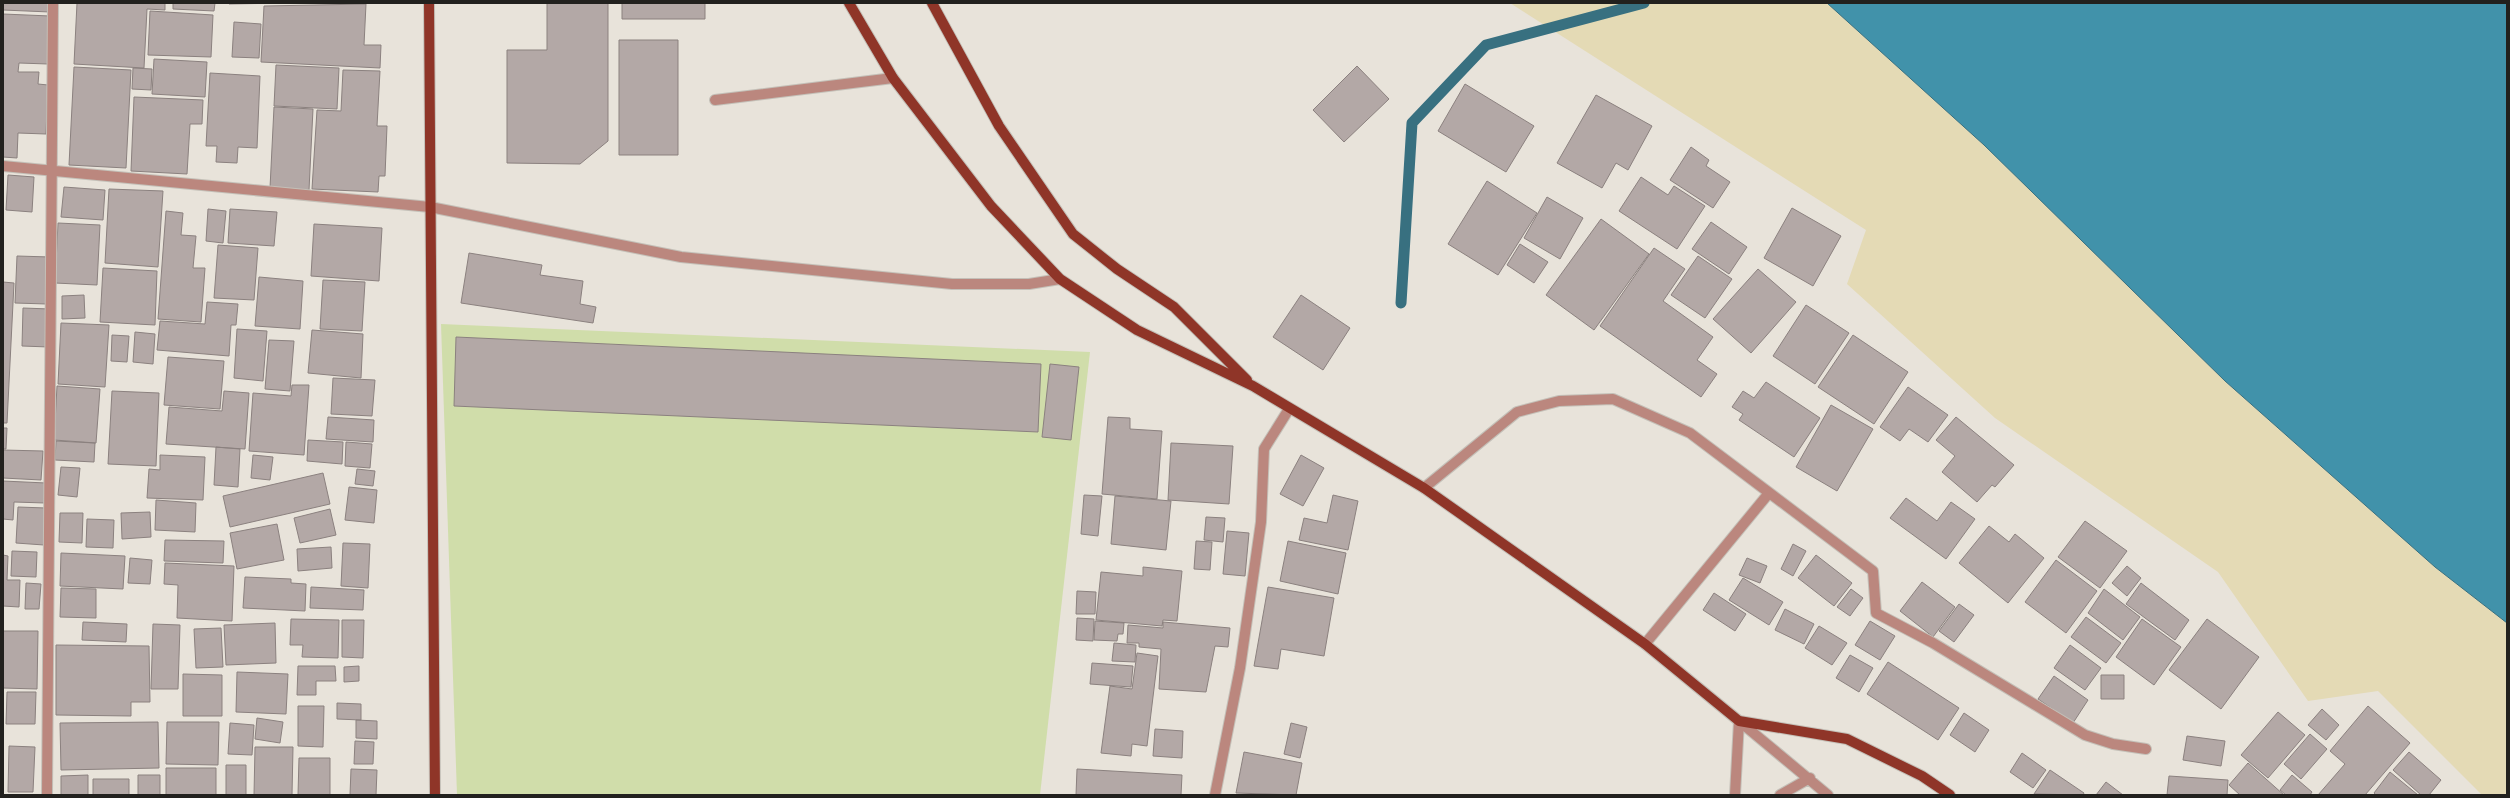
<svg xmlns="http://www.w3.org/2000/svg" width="2510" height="798" font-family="'Golos Text',sans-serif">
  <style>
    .green { fill: #d0ddaa }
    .sand { fill: #e4dab5 }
    .water { fill: #4192aa; stroke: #387080 }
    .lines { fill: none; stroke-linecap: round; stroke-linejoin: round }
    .stream { stroke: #387080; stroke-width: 11 }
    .building { fill: #b3a8a6; stroke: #8b817f }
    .minor-casing { stroke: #c4c0b8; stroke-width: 12 }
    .major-casing { stroke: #c4c0b8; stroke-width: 12 }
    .minor { stroke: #bb877e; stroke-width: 10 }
    .major { stroke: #8f3528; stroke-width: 10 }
  </style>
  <rect width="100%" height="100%" fill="#e8e3da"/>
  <path class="green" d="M 441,324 L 1090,352 L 1040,795 L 457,795 Z"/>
  <path class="sand" d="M 1510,3 L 1827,3 L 1984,145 L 2225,381 L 2435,567 L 2507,623 L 2507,795 L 2482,795 L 2378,691 L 2308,701 L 2218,572 L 1995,418 L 1847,284 L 1866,230 Z"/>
  <path class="water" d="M 1827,3 L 2507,3 L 2507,623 L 2435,567 L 2225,381 L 1984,145 Z"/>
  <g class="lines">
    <path class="stream" d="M 1401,303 L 1412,123 L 1486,45 L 1644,3"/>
  </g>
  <path class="building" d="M 3,3 L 51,3 L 50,12 L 3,10 Z
    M 77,3 L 165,3 L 165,10 L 147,9 L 144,68 L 74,64 Z
    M 173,3 L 215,3 L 214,11 L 173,9 Z
    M 229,3 L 286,3 L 229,4 Z
    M 547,3 L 608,3 L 608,141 L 580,164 L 507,163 L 507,50 L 547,50 Z
    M 622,3 L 705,3 L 705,19 L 622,19 Z
    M 366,4 L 364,45 L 381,45 L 380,68 L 261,62 L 264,6 Z
    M 150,11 L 213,15 L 211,57 L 148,55 Z
    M 3,14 L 50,16 L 48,64 L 19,63 L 18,72 L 39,72 L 38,84 L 48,85 L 46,134 L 18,133 L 17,158 L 3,157 Z
    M 234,22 L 261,24 L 259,58 L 232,57 Z
    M 619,40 L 678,40 L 678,155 L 619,155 Z
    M 154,59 L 207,62 L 205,97 L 152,94 Z
    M 276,65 L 339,68 L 337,109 L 274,106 Z
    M 1357,66 L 1389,99 L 1344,142 L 1313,110 Z
    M 74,67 L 131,70 L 126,168 L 69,165 Z
    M 133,68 L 152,69 L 151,90 L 132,89 Z
    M 343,70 L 380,71 L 377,126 L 387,126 L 385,176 L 379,176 L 378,192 L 312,189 L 317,110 L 341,111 Z
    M 210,73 L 260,76 L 257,148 L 238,147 L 237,163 L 216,162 L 217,146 L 206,146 Z
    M 1465,84 L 1534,126 L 1506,172 L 1438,131 Z
    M 1596,95 L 1652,126 L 1628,170 L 1616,163 L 1602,188 L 1557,163 Z
    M 134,97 L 203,100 L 202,124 L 190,124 L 187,174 L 131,171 Z
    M 274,107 L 313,109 L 309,190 L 270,188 Z
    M 1691,147 L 1709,160 L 1706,166 L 1730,182 L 1713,208 L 1670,180 Z
    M 8,175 L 34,177 L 32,212 L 6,210 Z
    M 1641,177 L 1668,195 L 1674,186 L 1705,206 L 1677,249 L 1619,211 Z
    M 1487,181 L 1537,213 L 1498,275 L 1448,244 Z
    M 64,187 L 105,190 L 103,220 L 61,217 Z
    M 109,189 L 163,191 L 158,267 L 105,263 Z
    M 1547,197 L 1583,218 L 1560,259 L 1524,238 Z
    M 1792,208 L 1841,236 L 1813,286 L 1764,258 Z
    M 208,209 L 226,211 L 223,243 L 206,241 Z
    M 230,209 L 277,212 L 274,246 L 228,243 Z
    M 166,211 L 183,213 L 181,235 L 196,236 L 193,268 L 205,268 L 201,322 L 158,319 Z
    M 1601,219 L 1649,254 L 1594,330 L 1546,295 Z
    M 1711,222 L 1747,247 L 1729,274 L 1692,249 Z
    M 58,223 L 100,225 L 97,285 L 55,283 Z
    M 314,224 L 382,228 L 379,281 L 311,276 Z
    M 1520,244 L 1548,262 L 1534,283 L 1507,265 Z
    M 218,245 L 258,248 L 254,300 L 214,298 Z
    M 1654,248 L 1685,269 L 1663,301 L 1713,337 L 1697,360 L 1717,374 L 1701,397 L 1600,326 Z
    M 469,253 L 542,265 L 540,275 L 583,281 L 580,304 L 596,307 L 593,323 L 461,303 Z
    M 17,256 L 50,257 L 47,304 L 15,303 Z
    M 1698,256 L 1732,279 L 1705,318 L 1671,295 Z
    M 103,268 L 157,271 L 155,325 L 100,322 Z
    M 1758,269 L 1796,302 L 1751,353 L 1713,319 Z
    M 259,277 L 303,281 L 300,329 L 255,326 Z
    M 323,280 L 365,282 L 362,331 L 320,329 Z
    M 3,282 L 14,283 L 7,423 L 3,423 Z
    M 84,295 L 85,318 L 62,319 L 62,296 Z
    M 1301,295 L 1350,328 L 1323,370 L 1273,337 Z
    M 207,302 L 238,304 L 236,325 L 231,325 L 229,356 L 157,350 L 160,321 L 205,324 Z
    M 1806,305 L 1849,333 L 1815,384 L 1773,356 Z
    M 23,308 L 50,309 L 49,347 L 22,346 Z
    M 61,323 L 109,325 L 105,387 L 58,384 Z
    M 237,329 L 267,331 L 263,381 L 234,378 Z
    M 312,330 L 363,334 L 361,378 L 308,373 Z
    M 135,332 L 155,334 L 153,364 L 133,362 Z
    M 112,335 L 129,336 L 127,362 L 111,361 Z
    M 1853,335 L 1908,372 L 1874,424 L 1818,387 Z
    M 456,337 L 1041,364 L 1038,432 L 454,406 Z
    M 269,340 L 294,341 L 290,391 L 265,389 Z
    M 168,357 L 224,361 L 220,409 L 164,405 Z
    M 1050,364 L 1079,367 L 1071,440 L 1042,437 Z
    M 333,378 L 375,380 L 372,416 L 331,414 Z
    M 1766,382 L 1820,418 L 1794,457 L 1739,420 L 1743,414 L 1732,407 L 1743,391 L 1754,398 Z
    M 292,385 L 309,385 L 304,455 L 249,451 L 253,393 L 291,396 Z
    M 57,386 L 100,389 L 96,443 L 54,440 Z
    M 1908,387 L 1948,415 L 1928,442 L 1909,429 L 1900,441 L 1880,427 Z
    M 112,391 L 159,393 L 156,466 L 108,464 Z
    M 224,391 L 249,393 L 245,449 L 166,444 L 169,407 L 222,411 Z
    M 1831,405 L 1873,429 L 1837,491 L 1796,467 Z
    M 328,417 L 374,420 L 373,442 L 326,439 Z
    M 1108,417 L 1130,418 L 1130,429 L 1162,431 L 1157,499 L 1102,494 Z
    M 1956,417 L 2014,465 L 1995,487 L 1992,485 L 1977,502 L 1942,472 L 1955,456 L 1936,440 Z
    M 3,428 L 7,428 L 6,449 L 3,449 Z
    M 308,440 L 343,442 L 342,464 L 307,461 Z
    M 56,441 L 95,443 L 94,462 L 55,460 Z
    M 346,442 L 372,444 L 370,468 L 345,466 Z
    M 1171,443 L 1233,446 L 1229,504 L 1168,500 Z
    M 216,447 L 240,449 L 238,487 L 214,485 Z
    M 3,450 L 43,451 L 41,480 L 3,478 Z
    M 160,455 L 205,457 L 203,500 L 147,498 L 149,469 L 160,470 Z
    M 253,455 L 273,457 L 270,480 L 251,478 Z
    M 1301,455 L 1324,468 L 1303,506 L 1280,494 Z
    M 61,467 L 80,468 L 77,497 L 58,495 Z
    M 357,469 L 375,471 L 373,486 L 355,484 Z
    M 323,473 L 330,504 L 230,527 L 223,496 Z
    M 3,481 L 46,483 L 45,503 L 14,502 L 13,520 L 3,519 Z
    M 349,487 L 377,490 L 374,523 L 345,520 Z
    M 1084,495 L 1102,496 L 1098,536 L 1081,534 Z
    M 1333,495 L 1358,501 L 1348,550 L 1299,540 L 1304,518 L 1327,523 Z
    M 1115,496 L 1171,501 L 1166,550 L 1111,544 Z
    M 1906,498 L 1937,521 L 1951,502 L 1975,519 L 1946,559 L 1890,518 Z
    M 156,500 L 196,503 L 195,532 L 155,530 Z
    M 18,507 L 46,508 L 44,545 L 16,543 Z
    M 330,509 L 336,535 L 300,543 L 294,518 Z
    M 150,512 L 151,537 L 122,539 L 121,513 Z
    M 60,513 L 83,513 L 82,543 L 59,542 Z
    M 1206,517 L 1225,518 L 1223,542 L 1204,540 Z
    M 87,519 L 114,520 L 113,548 L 86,547 Z
    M 2085,521 L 2127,551 L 2100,588 L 2058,557 Z
    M 277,524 L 284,560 L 237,569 L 230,533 Z
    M 1989,526 L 2009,542 L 2015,534 L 2044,558 L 2008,603 L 1959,563 Z
    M 1227,531 L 1249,533 L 1245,576 L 1223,574 Z
    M 165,540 L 224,541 L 223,563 L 164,561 Z
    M 1196,541 L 1212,542 L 1210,570 L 1194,569 Z
    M 1288,541 L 1346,553 L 1338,594 L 1280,581 Z
    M 343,543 L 370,544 L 368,588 L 341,586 Z
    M 1793,544 L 1806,551 L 1793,576 L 1781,569 Z
    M 331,547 L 332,568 L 298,571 L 297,549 Z
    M 12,551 L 37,552 L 36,577 L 11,576 Z
    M 61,553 L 125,556 L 123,589 L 60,586 Z
    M 3,555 L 8,556 L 7,580 L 20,580 L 19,607 L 3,606 Z
    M 1816,555 L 1852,583 L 1834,606 L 1798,578 Z
    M 130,558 L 152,560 L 150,584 L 128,583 Z
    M 1747,558 L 1767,566 L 1760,583 L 1739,575 Z
    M 2056,560 L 2097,591 L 2066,633 L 2025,602 Z
    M 165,563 L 234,566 L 232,621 L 177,618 L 178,585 L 164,584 Z
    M 2127,566 L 2141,578 L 2127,596 L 2112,583 Z
    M 1143,567 L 1182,571 L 1177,621 L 1163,620 L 1162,626 L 1096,620 L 1101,572 L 1143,576 Z
    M 245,577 L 291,579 L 291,583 L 306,584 L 305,611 L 243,608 Z
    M 1743,578 L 1783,602 L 1769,625 L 1729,600 Z
    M 1922,582 L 1955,607 L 1933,637 L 1900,611 Z
    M 26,583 L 41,584 L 39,609 L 25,609 Z
    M 2141,583 L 2189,620 L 2175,640 L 2126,604 Z
    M 311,587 L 364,590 L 363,610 L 310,608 Z
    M 1268,587 L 1334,598 L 1324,656 L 1281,649 L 1278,669 L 1254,666 Z
    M 61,588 L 96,589 L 96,618 L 60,617 Z
    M 1851,589 L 1863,598 L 1850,616 L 1837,607 Z
    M 2104,589 L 2140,617 L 2123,640 L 2088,613 Z
    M 1077,591 L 1096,592 L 1095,614 L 1076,614 Z
    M 1714,593 L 1746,614 L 1735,631 L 1703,610 Z
    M 1959,604 L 1974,615 L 1954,642 L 1939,631 Z
    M 1785,609 L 1814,624 L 1804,644 L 1775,630 Z
    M 2086,617 L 2121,643 L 2106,663 L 2071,637 Z
    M 1077,618 L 1094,619 L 1093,641 L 1076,640 Z
    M 291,619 L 339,620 L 338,658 L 302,657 L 303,645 L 290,645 Z
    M 2142,619 L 2181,647 L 2154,685 L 2116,657 Z
    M 2207,619 L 2259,657 L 2221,709 L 2169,670 Z
    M 342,620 L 364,620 L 363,658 L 342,657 Z
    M 1095,621 L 1124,623 L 1123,634 L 1118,634 L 1117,641 L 1094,640 Z
    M 1870,621 L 1895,636 L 1880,660 L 1855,645 Z
    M 83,622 L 127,624 L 126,642 L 82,640 Z
    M 1163,622 L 1230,628 L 1228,647 L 1215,646 L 1206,692 L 1159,689 L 1161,649 L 1139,647 L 1139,643 L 1127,643 L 1128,625 L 1163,628 Z
    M 275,623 L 276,663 L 226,665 L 224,625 Z
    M 153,624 L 180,625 L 178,689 L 151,689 Z
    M 1819,626 L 1847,643 L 1832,665 L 1805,648 Z
    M 221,628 L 223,667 L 196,668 L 194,629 Z
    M 3,631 L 38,631 L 37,689 L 3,688 Z
    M 1114,643 L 1136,645 L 1135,662 L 1112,661 Z
    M 56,645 L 149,646 L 150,702 L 131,702 L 131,716 L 56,715 Z
    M 2070,645 L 2101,668 L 2085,690 L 2054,668 Z
    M 1137,653 L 1158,656 L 1147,746 L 1132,744 L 1131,756 L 1101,753 L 1110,686 L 1132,689 Z
    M 1850,655 L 1873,668 L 1859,692 L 1836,678 Z
    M 1888,662 L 1959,708 L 1938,740 L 1867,694 Z
    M 1092,663 L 1133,666 L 1131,687 L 1090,684 Z
    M 298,666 L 335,666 L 336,681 L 316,681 L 316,695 L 297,695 Z
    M 359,666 L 359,681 L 344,682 L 344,667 Z
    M 237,672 L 288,674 L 286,714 L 236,712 Z
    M 183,674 L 222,675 L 222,716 L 183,716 Z
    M 2101,675 L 2124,675 L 2124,699 L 2101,699 Z
    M 2054,676 L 2088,700 L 2073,723 L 2038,699 Z
    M 7,692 L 36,692 L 35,724 L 6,724 Z
    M 337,703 L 361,704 L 361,720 L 337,719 Z
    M 298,706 L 324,706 L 323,747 L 298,746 Z
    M 2368,706 L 2410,743 L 2365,795 L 2318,795 L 2345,764 L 2330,751 Z
    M 2322,709 L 2339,725 L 2326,740 L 2308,725 Z
    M 2278,712 L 2305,735 L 2268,778 L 2241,755 Z
    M 1964,713 L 1989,730 L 1975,752 L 1950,735 Z
    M 257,718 L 283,722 L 280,743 L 255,739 Z
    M 356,720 L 377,721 L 377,739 L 356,738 Z
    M 158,722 L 159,768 L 61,770 L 60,723 Z
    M 167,722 L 219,722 L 218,765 L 166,764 Z
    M 230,723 L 254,725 L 252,755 L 228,754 Z
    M 1291,723 L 1307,727 L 1300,758 L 1284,754 Z
    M 1155,729 L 1183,731 L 1182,758 L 1153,756 Z
    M 2310,734 L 2327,749 L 2301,779 L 2284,764 Z
    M 2187,736 L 2225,741 L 2221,766 L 2183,760 Z
    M 355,741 L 374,742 L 373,764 L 354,764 Z
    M 9,746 L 35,747 L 33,792 L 8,792 Z
    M 255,747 L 293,747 L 292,795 L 254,795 Z
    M 1244,752 L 1302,763 L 1296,795 L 1236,793 Z
    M 2409,752 L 2441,780 L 2429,795 L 2421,795 L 2393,770 Z
    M 2022,753 L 2046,770 L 2033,788 L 2010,772 Z
    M 299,758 L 330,758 L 330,795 L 298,795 Z
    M 2248,763 L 2284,795 L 2240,795 L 2229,785 Z
    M 226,765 L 246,765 L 246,795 L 226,795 Z
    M 166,768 L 216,768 L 216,795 L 166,795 Z
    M 351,769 L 377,770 L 376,795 L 350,795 Z
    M 1077,769 L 1182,775 L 1181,795 L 1076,795 Z
    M 2050,770 L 2084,793 L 2083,795 L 2034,794 Z
    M 2390,772 L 2418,795 L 2376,795 L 2374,793 Z
    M 88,775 L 88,795 L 61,795 L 61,776 Z
    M 138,775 L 160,775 L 160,795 L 138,795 Z
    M 2292,775 L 2312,792 L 2310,795 L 2286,795 L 2280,790 Z
    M 2169,776 L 2228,780 L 2227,795 L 2167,795 Z
    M 93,779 L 129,779 L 129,795 L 93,795 Z
    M 2106,782 L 2123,795 L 2096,795 Z"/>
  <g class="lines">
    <g class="minor-casing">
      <path id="minor" d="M 715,100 L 893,78
        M 3,166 L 430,207 L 681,257 L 952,284 L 1029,284 L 1060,279
        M 1424,488 L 1517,412 L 1559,401 L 1613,399 L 1690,433 L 1873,571 L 1876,613 L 1933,643 L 2085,735 L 2113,744 L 2146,749
        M 1645,644 L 1769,493
        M 1739,721 L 1828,795
        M 47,795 L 53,3
        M 1215,795 L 1240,668 L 1261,522 L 1264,449 L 1289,409
        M 1735,795 L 1739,721
        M 1780,795 L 1810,778"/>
    </g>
    <g class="major-casing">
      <path id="major" d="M 429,3 L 435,795
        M 849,3 L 893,78 L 991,206 L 1060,279 L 1137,330 L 1253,386 L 1424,488 L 1645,644 L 1739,721 L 1847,739 L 1922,776 L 1950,795
        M 932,3 L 999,126 L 1073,234 L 1117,269 L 1174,307 L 1247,380"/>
    </g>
    <use href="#minor" class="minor"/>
    <use href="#major" class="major"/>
  </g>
  <rect width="2510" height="798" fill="none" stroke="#22211e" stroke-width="8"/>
</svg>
